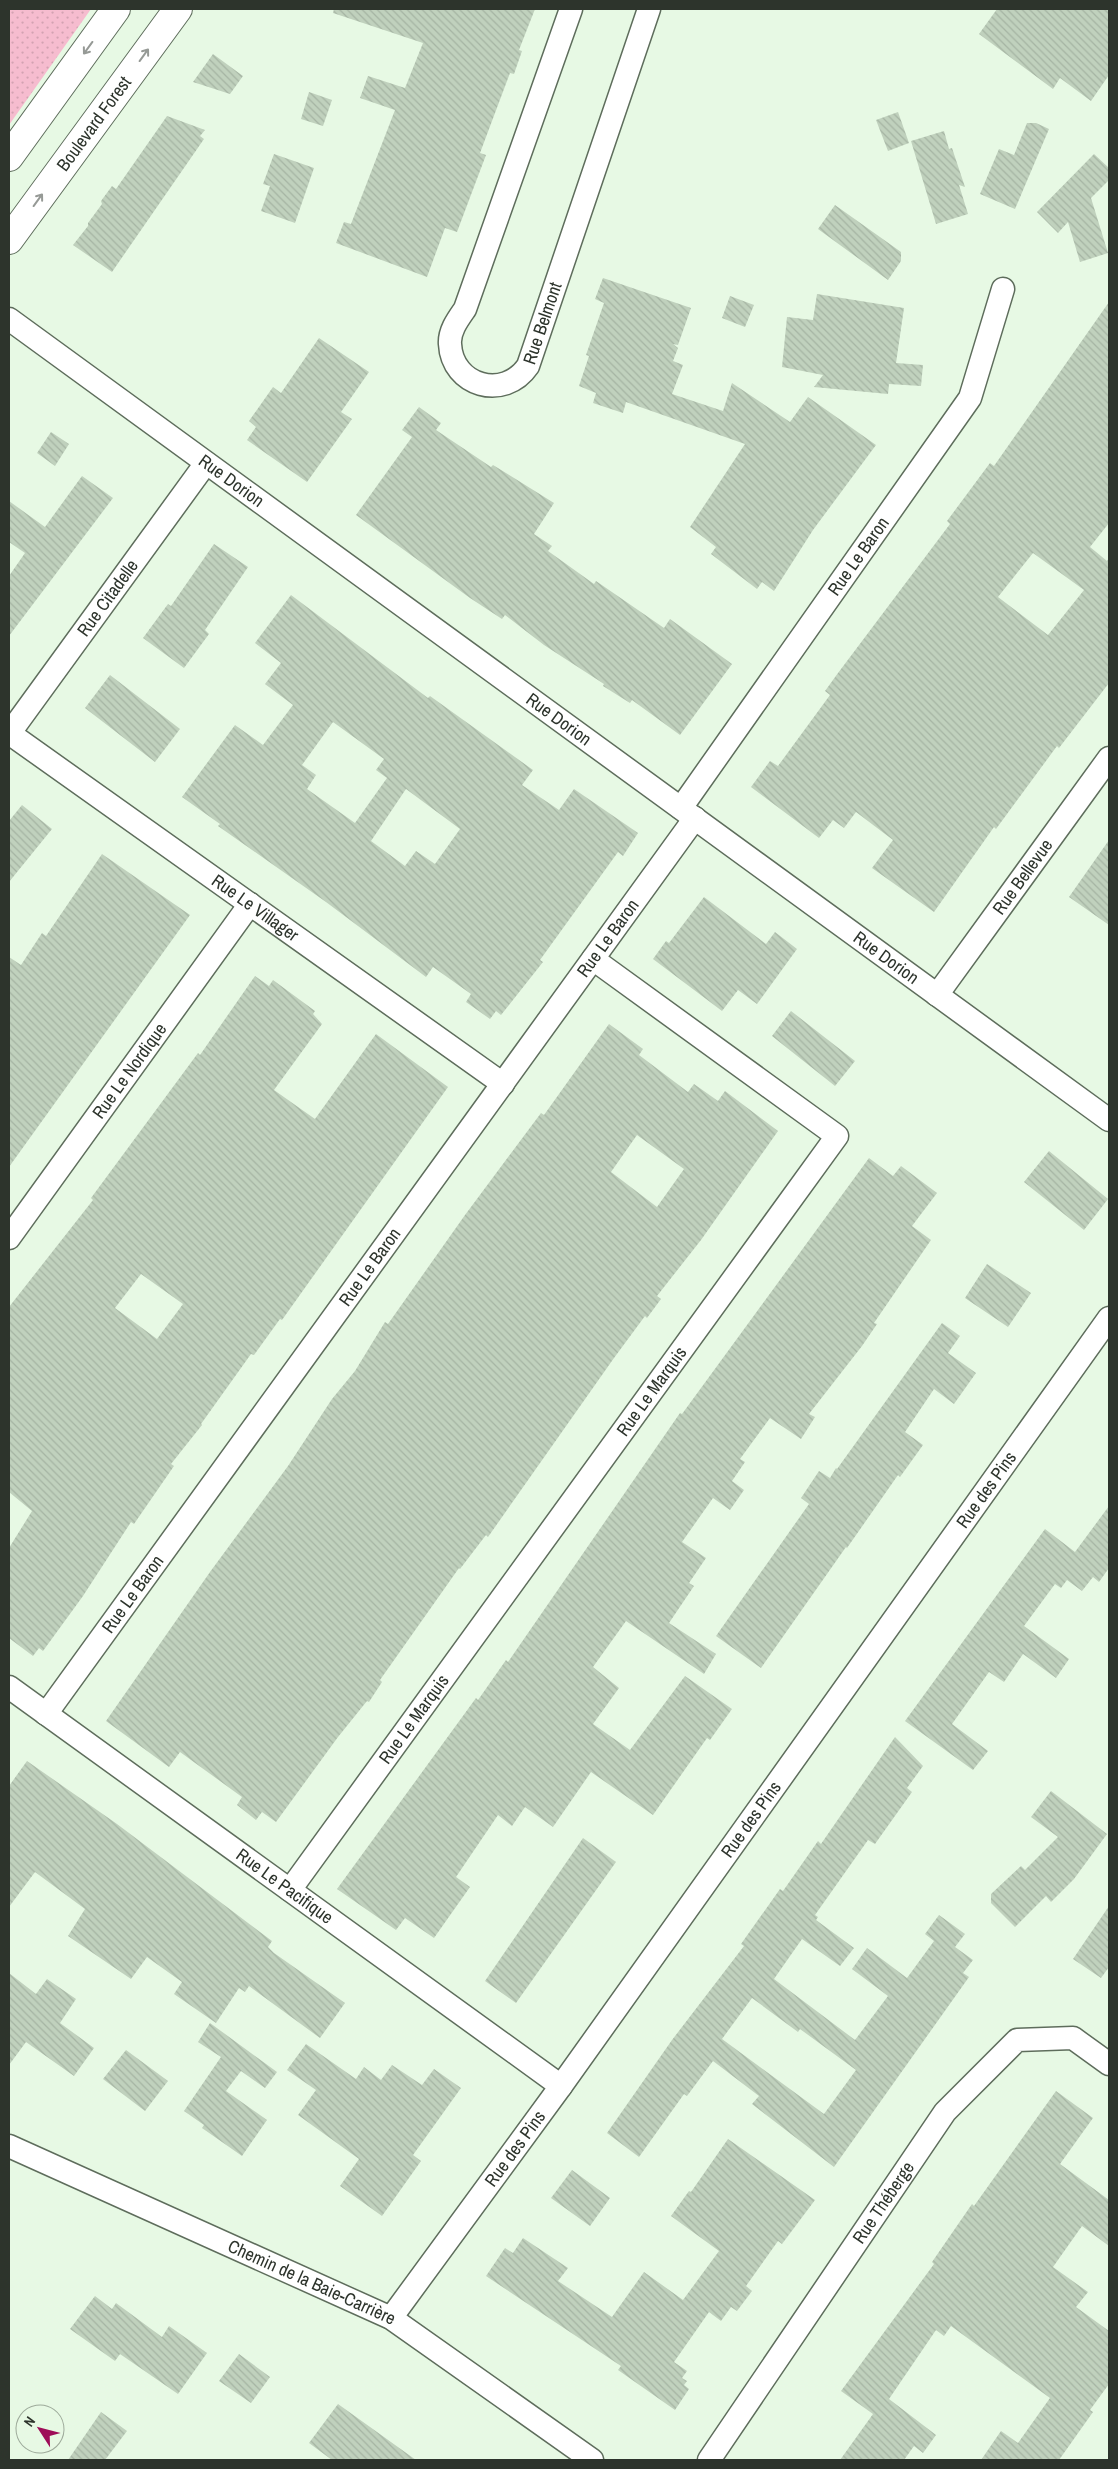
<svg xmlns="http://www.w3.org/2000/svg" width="1118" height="2469" font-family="'Archivo Narrow',sans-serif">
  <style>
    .grass { fill: url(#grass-dots) }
    .building { fill: url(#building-back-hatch); fill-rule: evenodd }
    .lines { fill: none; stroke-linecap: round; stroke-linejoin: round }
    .street-casing { stroke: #5e6d5c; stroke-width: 25 }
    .secondary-casing { stroke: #5e6d5c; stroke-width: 30 }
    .street { stroke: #fff; stroke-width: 22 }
    .secondary { stroke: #fff; stroke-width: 28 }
    .oneway { stroke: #969a96 }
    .labels { text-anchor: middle; stroke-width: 4; stroke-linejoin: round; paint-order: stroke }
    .street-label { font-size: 18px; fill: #2d342c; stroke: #e7f9e4 }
  </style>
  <defs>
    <pattern id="grass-dots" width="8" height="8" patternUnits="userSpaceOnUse" patternTransform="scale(1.25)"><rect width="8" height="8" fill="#f6bccf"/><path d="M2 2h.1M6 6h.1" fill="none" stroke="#d3a2b2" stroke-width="1.8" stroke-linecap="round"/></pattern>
    <pattern id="building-back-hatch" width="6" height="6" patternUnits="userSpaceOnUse" patternTransform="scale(1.25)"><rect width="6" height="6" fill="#c0d1bd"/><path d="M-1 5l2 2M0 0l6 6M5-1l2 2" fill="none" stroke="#a5b4a3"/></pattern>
  </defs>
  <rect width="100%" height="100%" fill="#e7f9e4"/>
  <path class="grass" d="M 9,9 L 91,9 L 9,125 Z"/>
  <path class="building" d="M 334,9 L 535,9 L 519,50 L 522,51 L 514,74 L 510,73 L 480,153 L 486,155 L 457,232 L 445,228 L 427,277 L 336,243 L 344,222 L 351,224 L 395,110 L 360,98 L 368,76 L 405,88 L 423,43 L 333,13 Z
    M 997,9 L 1109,9 L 1109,75 L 1091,101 L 1060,78 L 1053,89 L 979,34 Z
    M 213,54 L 243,76 L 230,94 L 193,82 Z
    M 309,92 L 332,100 L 323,126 L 301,119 Z
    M 898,112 L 909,143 L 888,151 L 876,120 Z
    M 167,116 L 205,130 L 200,136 L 204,139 L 112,272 L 73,245 L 88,226 L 88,223 L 102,204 L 101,201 L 112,186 L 116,189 Z
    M 1027,123 L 1036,123 L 1049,129 L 1015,209 L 980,194 L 999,149 L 1014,155 Z
    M 944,131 L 949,149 L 952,148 L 965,187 L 959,185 L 968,214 L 936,224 L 911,141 Z
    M 274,154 L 314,168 L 295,223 L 261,211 L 270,186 L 263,184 Z
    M 1094,154 L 1109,168 L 1109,180 L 1091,198 L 1108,253 L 1080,262 L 1068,222 L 1058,233 L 1037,212 Z
    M 835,205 L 901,252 L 901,261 L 888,280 L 818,229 Z
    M 603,278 L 691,308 L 678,345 L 673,344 L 678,348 L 673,361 L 683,365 L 672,394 L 723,411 L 732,383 L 790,422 L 808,397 L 876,445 L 813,530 L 774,591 L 762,582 L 757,589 L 711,554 L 716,547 L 690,527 L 745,444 L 626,402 L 623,413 L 593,403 L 596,393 L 579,386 L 589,356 L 586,355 L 604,303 L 595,299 Z
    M 817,294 L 904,308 L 896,363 L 923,365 L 921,386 L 889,384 L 888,394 L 814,387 L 823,375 L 782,367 L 787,317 L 813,320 Z
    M 730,296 L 754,305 L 745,327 L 722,318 Z
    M 1109,302 L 1109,523 L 1090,547 L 1107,561 L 1109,558 L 1109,683 L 1059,748 L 1057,746 L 996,829 L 994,827 L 934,912 L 872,868 L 893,840 L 856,812 L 844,828 L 833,820 L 819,838 L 751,787 L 770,761 L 778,766 L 830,695 L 825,691 L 838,673 L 950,524 L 947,521 L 990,463 L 994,466 ZM 1033,553 L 1084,590 L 1048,635 L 998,597 Z
    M 319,338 L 369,372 L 341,412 L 352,419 L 307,482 L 247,440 L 256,427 L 249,421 L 273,387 L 281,393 Z
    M 419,407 L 441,423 L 436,430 L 491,467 L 493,465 L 554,503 L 534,534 L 552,546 L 548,551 L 594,584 L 596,581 L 664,628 L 670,619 L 732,664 L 680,735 L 632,700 L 630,703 L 603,686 L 604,684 L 544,645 L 505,615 L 502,619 L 470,598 L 356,515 L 412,437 L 402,430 Z
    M 51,432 L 69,444 L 55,466 L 37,453 Z
    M 82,476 L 113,498 L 9,636 L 9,576 L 25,553 L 9,542 L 9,501 L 45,527 Z
    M 214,544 L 248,567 L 205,630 L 209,634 L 184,668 L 143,638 L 168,604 L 171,606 Z
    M 291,595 L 428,698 L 430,696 L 533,770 L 522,785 L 559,810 L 574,789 L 638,833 L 623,856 L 618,852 L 540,960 L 543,962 L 501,1015 L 496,1011 L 490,1019 L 466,1002 L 471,994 L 433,967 L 426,977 L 326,902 L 218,826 L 220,824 L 182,797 L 235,725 L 263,745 L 293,705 L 265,684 L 281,663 L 255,643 ZM 333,722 L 384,759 L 376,770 L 387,778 L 355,823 L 307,789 L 316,775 L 302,765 ZM 406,789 L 460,829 L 435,864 L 416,851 L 405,866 L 371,841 Z
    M 110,675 L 180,729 L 155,762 L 85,708 Z
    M 22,805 L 52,829 L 9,882 L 9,821 Z
    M 1109,840 L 1109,925 L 1069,897 Z
    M 102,854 L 190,915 L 9,1167 L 9,957 L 21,965 L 42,933 L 46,936 Z
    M 704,897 L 766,944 L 775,932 L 797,949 L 757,1004 L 738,990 L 722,1011 L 653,959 L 666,941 L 669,943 Z
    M 255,976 L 269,986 L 273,980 L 315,1011 L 313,1014 L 322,1024 L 274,1090 L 315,1119 L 376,1034 L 448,1087 L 282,1320 L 280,1319 L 254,1355 L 251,1354 L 201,1424 L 202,1425 L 171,1464 L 174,1466 L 134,1524 L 131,1522 L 83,1596 L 43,1651 L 39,1648 L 33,1656 L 9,1638 L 9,1548 L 32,1511 L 9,1492 L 9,1307 L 93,1200 L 91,1198 L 198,1053 L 200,1055 ZM 141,1274 L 183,1304 L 157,1339 L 115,1308 Z
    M 791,1011 L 855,1061 L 835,1086 L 772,1036 Z
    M 609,1024 L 643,1049 L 639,1055 L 688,1092 L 694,1084 L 718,1101 L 725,1091 L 778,1131 L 701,1240 L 657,1296 L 661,1299 L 647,1318 L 645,1316 L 614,1358 L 488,1537 L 486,1535 L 460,1569 L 459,1568 L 380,1680 L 382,1682 L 369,1702 L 367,1701 L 338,1737 L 276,1822 L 262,1812 L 256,1820 L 237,1805 L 242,1797 L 180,1752 L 169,1767 L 106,1721 L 210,1572 L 288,1466 L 332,1399 L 355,1371 L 385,1322 L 388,1324 L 465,1215 L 541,1113 L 544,1115 ZM 637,1135 L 684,1169 L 657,1207 L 611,1172 Z
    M 1049,1151 L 1108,1199 L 1084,1230 L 1024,1182 Z
    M 869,1158 L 893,1176 L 901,1166 L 937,1193 L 912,1226 L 931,1240 L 874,1323 L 877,1324 L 862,1346 L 809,1414 L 815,1417 L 801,1439 L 770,1418 L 740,1459 L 745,1462 L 732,1481 L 744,1490 L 730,1510 L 713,1498 L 682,1542 L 706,1558 L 689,1583 L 694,1586 L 669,1623 L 716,1654 L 704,1674 L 626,1621 L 593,1667 L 619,1688 L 593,1724 L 630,1750 L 685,1676 L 732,1709 L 710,1740 L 707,1738 L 653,1815 L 591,1772 L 553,1827 L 525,1807 L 512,1826 L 498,1815 L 456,1877 L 470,1887 L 434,1938 L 405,1918 L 396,1930 L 337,1889 L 476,1698 L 478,1700 L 506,1660 L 508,1662 L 680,1413 L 682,1414 Z
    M 987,1264 L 1031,1293 L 1008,1327 L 965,1298 Z
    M 942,1323 L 960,1336 L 948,1353 L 976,1373 L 954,1404 L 934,1389 L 905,1432 L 923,1445 L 900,1477 L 898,1475 L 847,1548 L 846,1547 L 761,1668 L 716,1636 L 809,1504 L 801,1498 L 819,1471 L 830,1478 L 836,1468 L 837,1469 Z
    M 1109,1506 L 1109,1568 L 1099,1582 L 1093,1577 L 1082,1591 L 1067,1580 L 1061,1588 L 1055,1584 L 1024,1626 L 1069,1659 L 1056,1678 L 1023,1654 L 1004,1682 L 989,1672 L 952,1724 L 988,1751 L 973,1770 L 905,1721 L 1045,1529 L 1075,1552 Z
    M 895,1737 L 923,1766 L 907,1788 L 912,1792 L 875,1844 L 868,1840 L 815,1915 L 818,1917 L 816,1920 L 854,1948 L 840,1966 L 802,1939 L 774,1979 L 855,2040 L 888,1996 L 852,1969 L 867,1948 L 907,1978 L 934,1941 L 925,1934 L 939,1915 L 965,1934 L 955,1947 L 973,1960 L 963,1973 L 969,1977 L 834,2167 L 752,2104 L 759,2096 L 713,2061 L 687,2096 L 684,2094 L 639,2157 L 607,2133 L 672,2040 L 744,1946 L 741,1944 L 780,1889 L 783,1891 L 818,1841 L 821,1844 ZM 752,1998 L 798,2032 L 800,2029 L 856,2070 L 824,2114 L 722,2039 Z
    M 27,1761 L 117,1824 L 272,1941 L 268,1947 L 274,1953 L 345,2003 L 320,2038 L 249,1986 L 245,1992 L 239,1988 L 216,2023 L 174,1994 L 182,1982 L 147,1957 L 131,1979 L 68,1936 L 85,1909 L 35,1872 L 9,1907 L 9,1786 Z
    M 1051,1791 L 1107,1834 L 1074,1879 L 1051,1902 L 1046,1896 L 1015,1927 L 991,1903 L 991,1894 L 1021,1866 L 1025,1870 L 1058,1837 L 1031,1817 Z
    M 583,1838 L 616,1862 L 516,2003 L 485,1981 Z
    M 1109,1906 L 1109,1967 L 1101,1978 L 1073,1959 Z
    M 9,1973 L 36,1994 L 47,1979 L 76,1999 L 60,2023 L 94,2048 L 74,2076 L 26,2042 L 9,2065 Z
    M 210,2023 L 277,2072 L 265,2088 L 241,2071 L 226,2091 L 267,2120 L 242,2156 L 202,2128 L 204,2125 L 184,2111 L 221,2057 L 198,2042 Z
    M 306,2044 L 356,2079 L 364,2067 L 381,2080 L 392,2065 L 422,2085 L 434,2069 L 461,2088 L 413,2155 L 421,2161 L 382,2216 L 340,2186 L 359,2159 L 298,2115 L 316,2090 L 287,2070 Z
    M 126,2050 L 168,2081 L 145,2111 L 103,2079 Z
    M 1056,2091 L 1093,2118 L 1060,2164 L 1109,2200 L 1109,2246 L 1082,2226 L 1053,2267 L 1088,2292 L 1076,2307 L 1109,2331 L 1109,2384 L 1090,2410 L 1093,2412 L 1059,2460 L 981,2460 L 1001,2431 L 1018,2443 L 1050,2398 L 951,2326 L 944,2336 L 936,2330 L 889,2399 L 936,2435 L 923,2453 L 914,2446 L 904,2460 L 840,2460 L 873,2414 L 841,2391 L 934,2264 L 932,2262 L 972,2204 L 974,2206 Z
    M 728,2139 L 815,2200 L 782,2244 L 778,2241 L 746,2286 L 752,2291 L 737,2311 L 731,2307 L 721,2321 L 709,2312 L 674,2362 L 687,2371 L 682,2378 L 687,2381 L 684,2385 L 689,2389 L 675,2410 L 618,2370 L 621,2366 L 486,2276 L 505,2248 L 513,2253 L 523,2238 L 568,2268 L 558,2281 L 612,2317 L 644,2272 L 683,2300 L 719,2251 L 671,2216 L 689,2191 L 691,2192 Z
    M 572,2170 L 610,2198 L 590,2226 L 551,2198 Z
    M 95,2296 L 112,2309 L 116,2303 L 162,2337 L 169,2326 L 207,2353 L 178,2394 L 120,2354 L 115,2361 L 70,2329 Z
    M 239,2354 L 270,2377 L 251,2403 L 219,2381 Z
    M 338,2404 L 416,2460 L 332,2460 L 309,2443 Z
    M 101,2412 L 127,2431 L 105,2460 L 68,2460 Z"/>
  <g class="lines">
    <g class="street-casing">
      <g id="street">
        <path id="s1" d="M 571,9 L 465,309 C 458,319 449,331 450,344 C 452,386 504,401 528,366 L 649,9"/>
        <path id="s2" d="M 9,319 L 1109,1120"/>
        <path id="s3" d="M 9,733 L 503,1084"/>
        <path id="s4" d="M 9,734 L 206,463"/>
        <path id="s5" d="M 681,808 L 970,398 L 1003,289"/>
        <path id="s6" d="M 937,995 L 1109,758"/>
        <path id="s7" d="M 9,1238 L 250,904"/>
        <path id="s8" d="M 9,1687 L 561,2086"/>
        <path id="s9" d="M 46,1714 L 695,818"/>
        <path id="s10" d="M 290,1890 L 837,1136 L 593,959"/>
        <path id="s11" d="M 9,2146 L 391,2318 L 592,2460"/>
        <path id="s12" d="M 391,2318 L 561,2086 L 1109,1318"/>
        <path id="s13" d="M 709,2460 L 945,2112 L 1017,2040 L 1073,2038 L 1109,2064"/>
      </g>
    </g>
    <g class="secondary-casing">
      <g id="secondary">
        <path d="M 9,157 L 116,9"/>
        <path id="s14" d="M 9,240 L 178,9"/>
      </g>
    </g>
    <use href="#street" class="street"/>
    <use href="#secondary" class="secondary"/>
  </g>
  <defs><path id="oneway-shaft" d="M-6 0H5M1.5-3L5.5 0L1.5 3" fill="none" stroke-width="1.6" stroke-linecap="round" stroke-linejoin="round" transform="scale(1.25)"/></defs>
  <g class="oneway">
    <use href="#oneway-shaft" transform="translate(88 48) rotate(126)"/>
    <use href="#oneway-shaft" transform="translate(144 55) rotate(-54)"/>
    <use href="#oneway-shaft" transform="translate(38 200) rotate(-54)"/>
  </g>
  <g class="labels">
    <g class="street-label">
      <text dy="6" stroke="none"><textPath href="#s14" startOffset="144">Boulevard Forest</textPath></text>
      <text dy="6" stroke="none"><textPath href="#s1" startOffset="510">Rue Belmont</textPath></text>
      <text dy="6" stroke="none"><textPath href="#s2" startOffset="275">Rue Dorion</textPath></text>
      <text dy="6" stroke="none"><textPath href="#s5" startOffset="308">Rue Le Baron</textPath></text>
      <text dy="6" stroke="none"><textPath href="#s4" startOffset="168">Rue Citadelle</textPath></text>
      <text dy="6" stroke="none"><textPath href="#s2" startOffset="680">Rue Dorion</textPath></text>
      <text dy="6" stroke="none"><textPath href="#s6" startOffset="146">Rue Bellevue</textPath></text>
      <text dy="6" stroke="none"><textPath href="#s3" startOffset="302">Rue Le Villager</textPath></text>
      <text dy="6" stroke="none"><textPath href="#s9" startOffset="958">Rue Le Baron</textPath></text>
      <text dy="6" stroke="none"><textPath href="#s2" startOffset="1085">Rue Dorion</textPath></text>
      <text dy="6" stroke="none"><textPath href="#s7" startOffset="206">Rue Le Nordique</textPath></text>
      <text dy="6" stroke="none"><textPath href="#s9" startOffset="552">Rue Le Baron</textPath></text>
      <text dy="6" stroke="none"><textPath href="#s10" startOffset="616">Rue Le Marquis</textPath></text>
      <text dy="6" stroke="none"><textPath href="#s12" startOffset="1020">Rue des Pins</textPath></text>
      <text dy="6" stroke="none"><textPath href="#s9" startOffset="148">Rue Le Baron</textPath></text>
      <text dy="6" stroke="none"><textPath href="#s10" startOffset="211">Rue Le Marquis</textPath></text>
      <text dy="6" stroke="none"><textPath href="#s12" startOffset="615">Rue des Pins</textPath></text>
      <text dy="6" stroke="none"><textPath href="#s8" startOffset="340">Rue Le Pacifique</textPath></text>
      <text dy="6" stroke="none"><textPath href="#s12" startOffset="210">Rue des Pins</textPath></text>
      <text dy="6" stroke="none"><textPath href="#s13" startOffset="311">Rue Théberge</textPath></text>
      <text dy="6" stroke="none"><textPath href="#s11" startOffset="332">Chemin de la Baie-Carrière</textPath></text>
    </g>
  </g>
  <rect width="1118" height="2469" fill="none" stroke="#2d342c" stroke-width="20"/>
  <g transform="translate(40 2429) rotate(306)"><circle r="24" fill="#e7f9e4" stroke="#9daa9a"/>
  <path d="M0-4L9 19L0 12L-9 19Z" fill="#9e0d58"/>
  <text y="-8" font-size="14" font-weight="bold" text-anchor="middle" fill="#2d342c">N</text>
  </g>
</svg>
